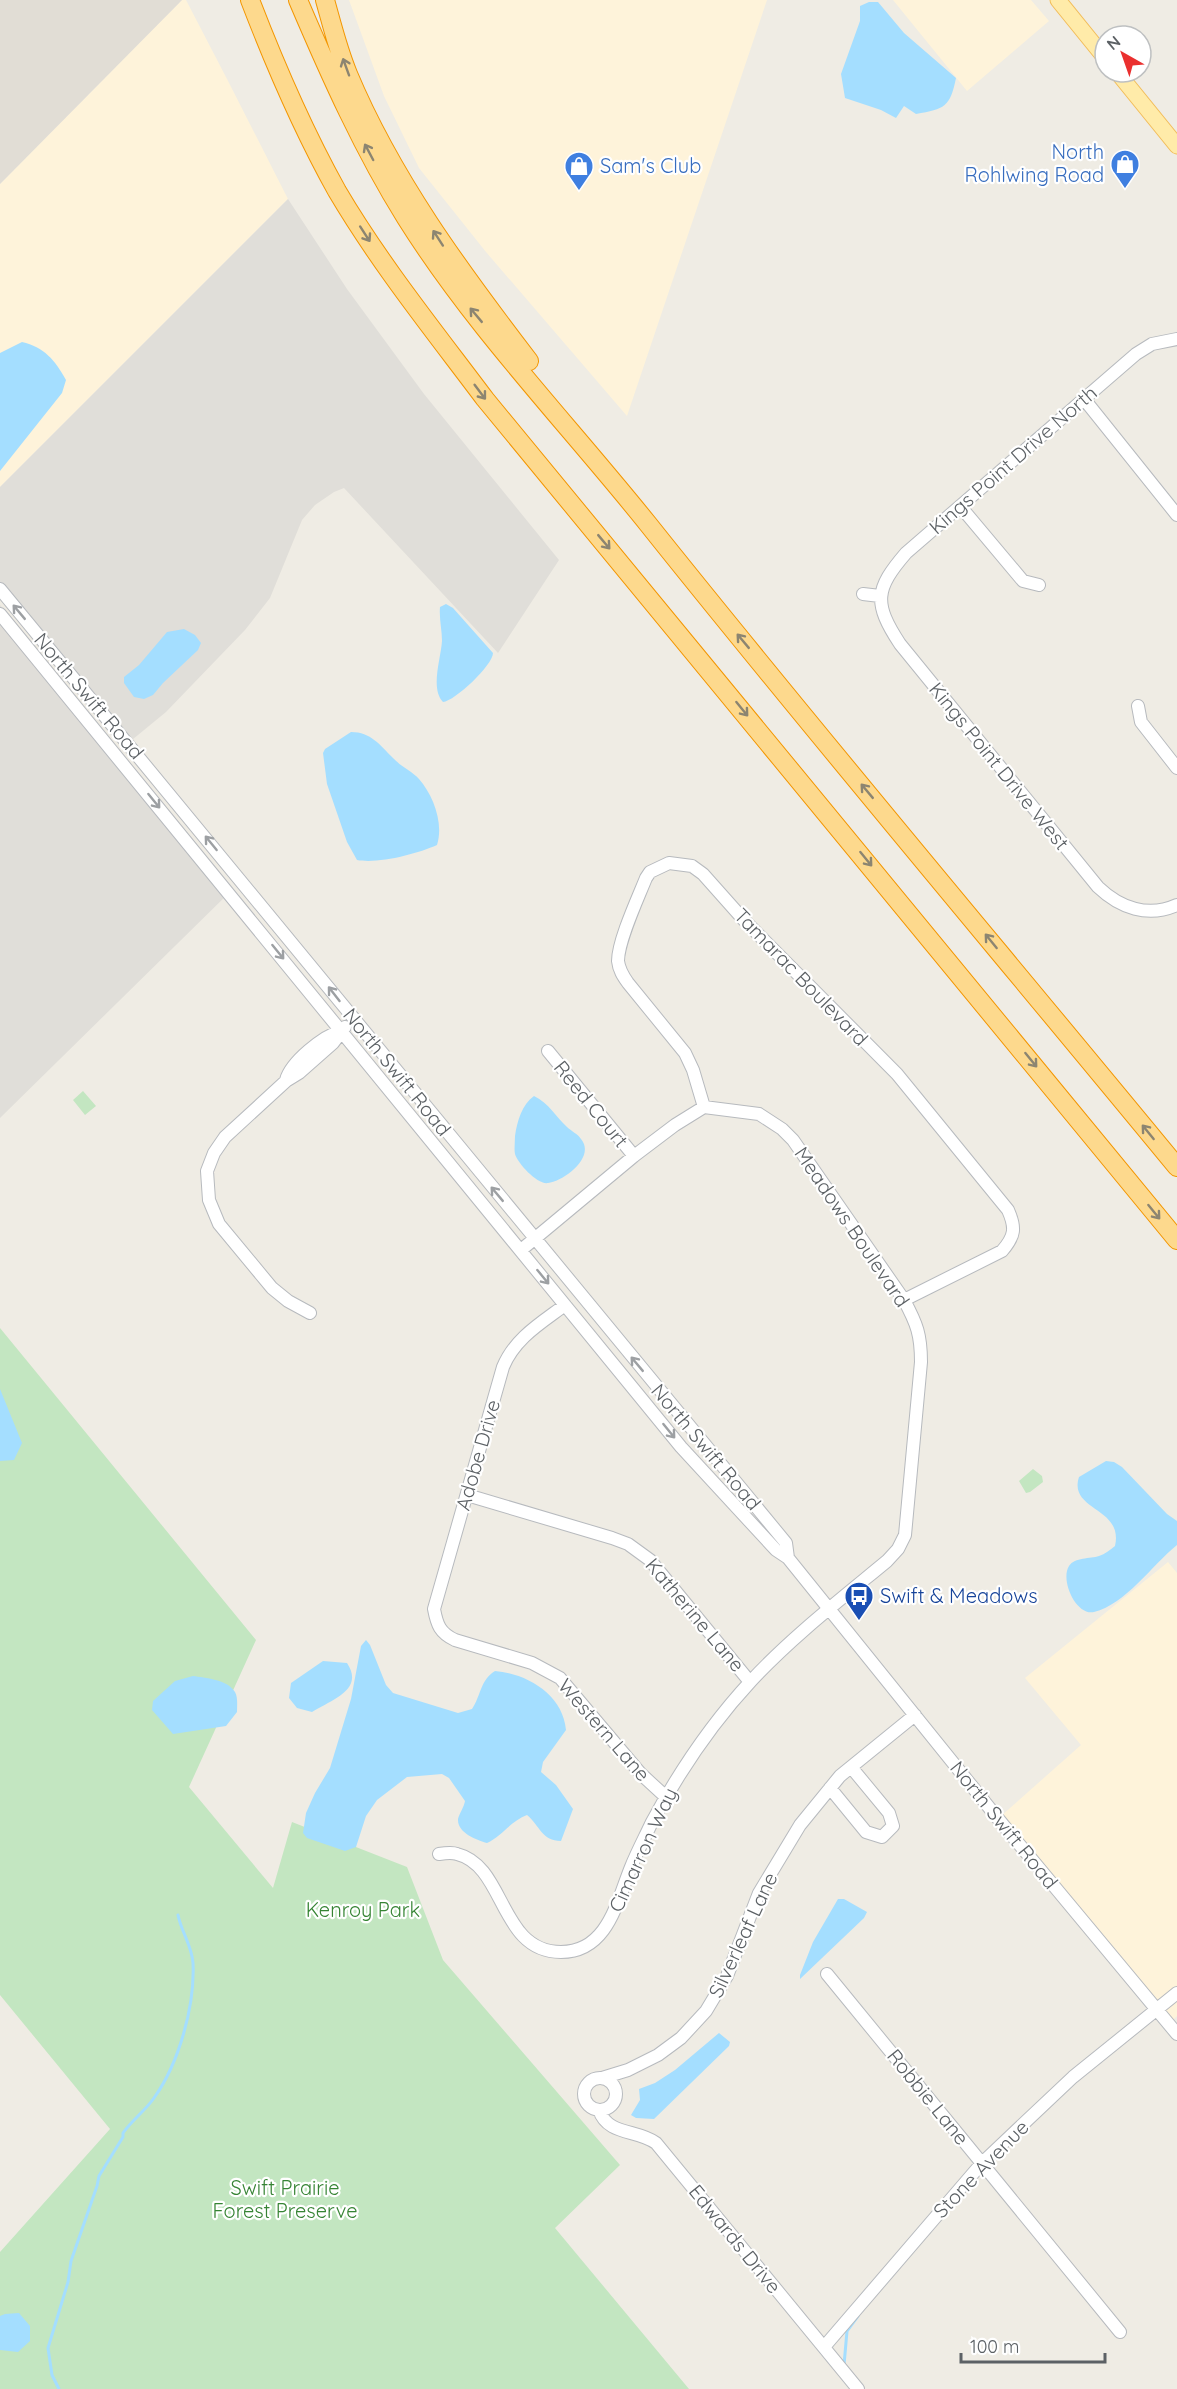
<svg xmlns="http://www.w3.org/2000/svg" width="1177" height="2389" font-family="Quicksand,sans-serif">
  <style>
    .commercial { fill: #fef3da }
    .industrial { fill: #e0ded9 }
    .education { fill: #e1ddd5 }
    .green { fill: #c3e6c1 }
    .water { fill: #a4deff }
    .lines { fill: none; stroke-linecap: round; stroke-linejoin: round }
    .stream { stroke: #a4deff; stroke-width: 3 }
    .minor-casing { stroke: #b7babe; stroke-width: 14 }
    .major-casing { stroke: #f2bd5a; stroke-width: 17 }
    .highway-casing { stroke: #f39600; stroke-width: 20 }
    .minor { stroke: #fff; stroke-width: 12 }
    .major { stroke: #ffeba9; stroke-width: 15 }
    .highway { stroke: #fdd98d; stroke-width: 18 }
    .oneway { stroke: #8c8571 }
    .oneway2 { stroke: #9da0a3 }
    .labels { text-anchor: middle; stroke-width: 4.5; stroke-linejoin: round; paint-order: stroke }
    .shop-label { font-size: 20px; fill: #366cbe; stroke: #fff; text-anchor: end }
    .street-label { font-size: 20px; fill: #5c6165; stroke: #fff }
    .transit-label { font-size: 20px; fill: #164399; stroke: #fff; text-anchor: start }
    .park-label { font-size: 20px; fill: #368434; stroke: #fff }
  </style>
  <rect width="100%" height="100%" fill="#efece4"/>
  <path class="commercial" d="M 182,0 L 186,0 L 227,79 L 288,199 L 0,487 L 0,184 Z
    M 349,0 L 767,0 L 627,416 L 486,252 L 419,168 L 384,96 Z
    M 893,0 L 1031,0 L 1049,21 L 967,91 Z
    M 1168,1562 L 1177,1573 L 1177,2016 L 1172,2021 L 1001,1816 L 1081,1745 L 1025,1678 Z"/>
  <path class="industrial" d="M 288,199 L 347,289 L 424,394 L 559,560 L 498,653 L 344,488 L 334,492 L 315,505 L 302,520 L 270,598 L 245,630 L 166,712 L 127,744 L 0,588 L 0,487 Z
    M 0,605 L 233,889 L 0,1118 Z"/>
  <path class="education" d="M 0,0 L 182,0 L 0,184 Z"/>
  <path class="green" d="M 83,1091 L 96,1106 L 85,1115 L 73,1100 Z
    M 0,1328 L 256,1640 L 189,1787 L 273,1888 L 292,1822 L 407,1867 L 443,1960 L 620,2165 L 555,2228 L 689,2389 L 0,2389 L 0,2252 L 110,2129 L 0,1995 Z
    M 1033,1469 L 1042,1476 L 1043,1482 L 1030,1492 L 1026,1493 L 1019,1481 Z"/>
  <path class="water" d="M 869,2 L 878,2 L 904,33 L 956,78 C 950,107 945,109 916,114 L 904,106 L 896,118 L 881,110 L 845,98 L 841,74 L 860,21 L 860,6 Z
    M 22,342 C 44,347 55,360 66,380 L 62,393 L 0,471 L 0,353 Z
    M 446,604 L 453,608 L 493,653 C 493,665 455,701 443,702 C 430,689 441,658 442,641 C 442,630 439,619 440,607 Z
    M 184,629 L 195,635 L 201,643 L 198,650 L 163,683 L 153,695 L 144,699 L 134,697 L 124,683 L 124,677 L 139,665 L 167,632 Z
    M 351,732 C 371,732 380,745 393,758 C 400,766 412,771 419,779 C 433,795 444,823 437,845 C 417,854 378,864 357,860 L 347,842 L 327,784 L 323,753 L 325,749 Z
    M 534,1096 C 549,1103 556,1117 567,1127 C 571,1131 578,1134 581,1139 C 596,1157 564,1181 548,1183 C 538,1185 518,1164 515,1154 C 514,1149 515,1142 515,1136 C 517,1122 522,1104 534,1096 Z
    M 0,1389 L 22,1443 L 14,1460 L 0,1461 Z
    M 1106,1461 L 1114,1462 L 1122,1467 L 1167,1514 L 1177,1521 L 1177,1545 C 1152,1565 1126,1604 1094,1612 C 1076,1616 1060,1580 1069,1566 C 1075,1557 1090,1559 1099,1556 C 1105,1554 1110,1550 1115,1546 C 1124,1507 1068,1511 1079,1477 Z
    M 366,1640 L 370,1645 L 386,1685 L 393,1693 L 458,1713 L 472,1709 C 481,1696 480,1680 495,1671 C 528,1674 563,1695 566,1730 L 543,1762 L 541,1772 L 556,1785 L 573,1809 L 561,1841 C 542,1841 540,1826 527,1815 C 512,1820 502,1836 487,1843 C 477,1840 457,1833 458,1819 C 459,1814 464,1807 465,1801 L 449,1778 L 442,1774 L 407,1777 L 377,1800 L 366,1816 L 356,1847 L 345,1851 L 307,1838 L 303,1833 L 306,1813 L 315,1793 L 330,1768 L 351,1699 L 361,1646 Z
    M 323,1661 L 347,1663 C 365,1690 331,1700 312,1712 L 297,1708 L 289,1698 L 291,1683 Z
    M 193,1676 C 205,1678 227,1679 235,1692 C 238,1697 237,1706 237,1712 L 226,1726 L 173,1734 L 152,1710 L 153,1701 L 175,1681 Z
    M 838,1899 L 844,1899 L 867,1912 L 864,1918 L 800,1979 L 800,1975 L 813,1942 Z
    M 719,2033 L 730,2042 L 729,2046 L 654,2119 L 636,2118 L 631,2115 L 640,2100 L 639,2089 L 655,2083 L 675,2070 Z
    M 19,2313 L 30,2326 L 30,2341 L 18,2352 L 0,2350 L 0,2316 L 5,2314 Z"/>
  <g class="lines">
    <path class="stream" d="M 844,2365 L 847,2331 L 858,2316
      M 59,2389 L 52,2375 L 48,2348 L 68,2282 L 71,2261 L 97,2186 L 99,2176 L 123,2137 L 123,2133 C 132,2120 145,2111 154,2098 C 179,2063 195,2006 193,1963 C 192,1946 181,1931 178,1915"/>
    <g class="minor-casing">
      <path id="minor" d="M 1177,339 L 1152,344 L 1136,354 L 906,553 C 875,589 873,603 900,644 L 1098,887 C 1120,908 1148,918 1177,905
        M 1084,399 L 1177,515
        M 960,506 L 1023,581 L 1039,585
        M 0,589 L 786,1543 L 788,1558
        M 863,594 L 880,596
        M 0,614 L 681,1447 L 776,1550 L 788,1558 L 1004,1826 L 1177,2034
        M 1138,706 L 1141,722 L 1177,768
        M 548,1051 L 634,1156
        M 286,1080 C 291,1062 323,1036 341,1031
        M 704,1107 L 693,1070 L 685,1053 L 628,983 C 623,976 619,970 618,961 C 618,941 638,898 646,878 L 650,872 L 669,863 L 692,866 L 703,874 L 743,919 L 897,1074 L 1008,1210 C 1016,1228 1015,1236 1002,1251 L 904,1300
        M 565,1305 C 541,1323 515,1338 503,1367 L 434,1609 C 437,1625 440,1633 455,1640 L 532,1663 L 560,1678 L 641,1774 L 666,1797
        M 310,1313 L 288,1301 L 272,1288 L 219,1224 L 209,1200 L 207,1171 L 214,1153 L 225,1137 L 286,1081 L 299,1073 L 333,1043 L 345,1027
        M 467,1495 L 612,1538 L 628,1544 L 650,1560 L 750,1682
        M 830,1788 L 866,1832 L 882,1837 L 893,1826 L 889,1813 L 851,1767
        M 439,1854 C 445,1853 452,1852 457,1854 C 506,1866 499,1952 561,1952 C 608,1952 617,1901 631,1867 C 637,1852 645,1837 652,1822 C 679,1772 712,1723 751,1681 C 792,1637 841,1599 887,1561 L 898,1549 L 905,1535 L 921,1362 C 921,1335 917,1324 904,1300 L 793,1140 L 782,1129 L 759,1114 L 704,1107 L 675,1125 L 634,1156 L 521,1250
        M 827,1974 L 1120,2332
        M 602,2078 L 628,2070 L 658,2055 L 681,2038 L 706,2011 L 727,1976 L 759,1893 L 800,1825 L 840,1776 L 915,1715
        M584 2094a16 16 0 1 1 32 0a16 16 0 1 1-32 0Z
        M 599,2110 C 608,2136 637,2129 656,2143 L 858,2389
        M 824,2347 L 982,2163 L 1073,2077 L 1177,1993"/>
    </g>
    <g class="major-casing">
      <path id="major" d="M 1058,0 L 1105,58
        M 1117,72 L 1177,146"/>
    </g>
    <g class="highway-casing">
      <path id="highway" d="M 250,0 C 275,65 303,130 337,191 C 380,264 434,331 485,399 L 1177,1240
        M 298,0 C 330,75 363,149 406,218 C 475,328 567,423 648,524 C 821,741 1001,953 1177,1167
        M 325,0 C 332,25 338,50 348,74 C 392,179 460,271 529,361"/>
    </g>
    <use href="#minor" class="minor"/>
    <use href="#major" class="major"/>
    <use href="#highway" class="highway"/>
  </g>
  <defs><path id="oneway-shaft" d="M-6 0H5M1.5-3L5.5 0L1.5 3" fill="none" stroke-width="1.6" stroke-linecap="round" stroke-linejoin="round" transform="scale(1.5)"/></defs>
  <g class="oneway">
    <use href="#oneway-shaft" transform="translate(346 67) rotate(-110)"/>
    <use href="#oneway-shaft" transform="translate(369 152) rotate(-118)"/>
    <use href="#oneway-shaft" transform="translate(365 234) rotate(57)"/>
    <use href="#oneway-shaft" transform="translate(438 238) rotate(-123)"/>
    <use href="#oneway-shaft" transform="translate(476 315) rotate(-130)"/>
    <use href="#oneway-shaft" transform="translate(480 392) rotate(53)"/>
    <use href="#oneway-shaft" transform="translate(604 542) rotate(50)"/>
    <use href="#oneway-shaft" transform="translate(743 641) rotate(-130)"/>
    <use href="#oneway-shaft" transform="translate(742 709) rotate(51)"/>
    <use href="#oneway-shaft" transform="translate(867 791) rotate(-130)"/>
    <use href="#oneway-shaft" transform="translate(866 859) rotate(51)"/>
    <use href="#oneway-shaft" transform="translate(991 941) rotate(-129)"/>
    <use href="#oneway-shaft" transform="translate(1031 1060) rotate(51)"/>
    <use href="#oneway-shaft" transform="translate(1148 1132) rotate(-129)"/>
    <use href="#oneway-shaft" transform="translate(1154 1212) rotate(51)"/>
  </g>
  <g class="oneway2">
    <use href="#oneway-shaft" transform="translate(19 612) rotate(-130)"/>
    <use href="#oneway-shaft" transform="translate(154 801) rotate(51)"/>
    <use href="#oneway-shaft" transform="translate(211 843) rotate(-129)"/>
    <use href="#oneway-shaft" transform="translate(278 952) rotate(51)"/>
    <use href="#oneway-shaft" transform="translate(334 994) rotate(-128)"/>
    <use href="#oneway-shaft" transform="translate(497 1194) rotate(-130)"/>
    <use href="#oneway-shaft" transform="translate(543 1277) rotate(51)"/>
    <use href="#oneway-shaft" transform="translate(637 1364) rotate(-130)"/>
    <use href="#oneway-shaft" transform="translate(669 1431) rotate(51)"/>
  </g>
  <defs>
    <g id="shop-pin" transform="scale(1.5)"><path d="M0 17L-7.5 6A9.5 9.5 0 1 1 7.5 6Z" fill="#3f7fe0" stroke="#fff"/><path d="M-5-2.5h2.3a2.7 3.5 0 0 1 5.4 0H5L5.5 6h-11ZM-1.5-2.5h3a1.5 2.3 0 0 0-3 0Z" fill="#fff"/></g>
    <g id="bus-pin" transform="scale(1.5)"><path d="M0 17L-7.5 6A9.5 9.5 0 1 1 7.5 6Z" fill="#1a4fb4" stroke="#fff"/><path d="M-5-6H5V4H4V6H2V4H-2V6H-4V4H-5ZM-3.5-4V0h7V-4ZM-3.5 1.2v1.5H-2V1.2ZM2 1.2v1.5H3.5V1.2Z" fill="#fff"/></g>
  </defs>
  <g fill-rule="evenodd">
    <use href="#shop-pin" x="1125" y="164"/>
    <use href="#shop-pin" x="579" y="166"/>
    <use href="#bus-pin" x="859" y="1596"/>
  </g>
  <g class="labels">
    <g class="shop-label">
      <text x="1104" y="159">North<tspan x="1104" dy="23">Rohlwing Road</tspan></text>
      <text x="600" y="173" text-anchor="start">Sam's Club</text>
    </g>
    <g class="street-label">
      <text transform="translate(1013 460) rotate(-41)" y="7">Kings Point Drive North</text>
      <text transform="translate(89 696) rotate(50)" y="7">North Swift Road</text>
      <text transform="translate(999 766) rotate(51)" y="7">Kings Point Drive West</text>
      <text transform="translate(801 977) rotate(46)" y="7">Tamarac Boulevard</text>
      <text transform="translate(397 1072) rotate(51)" y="7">North Swift Road</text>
      <text transform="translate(591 1104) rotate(51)" y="7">Reed Court</text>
      <text transform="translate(852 1227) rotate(56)" y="7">Meadows Boulevard</text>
      <text transform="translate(706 1447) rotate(50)" y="7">North Swift Road</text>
      <text transform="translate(478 1455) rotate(-74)" y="7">Adobe Drive</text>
      <text transform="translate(695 1615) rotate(50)" y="7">Katherine Lane</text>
      <text transform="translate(604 1730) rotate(49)" y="7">Western Lane</text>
      <text transform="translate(1004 1825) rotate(51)" y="7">North Swift Road</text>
      <text transform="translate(643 1850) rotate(-65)" y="7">Cimarron Way</text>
      <text transform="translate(743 1935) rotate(-65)" y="7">Silverleaf Lane</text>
      <text transform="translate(928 2097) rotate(51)" y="7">Robbie Lane</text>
      <text transform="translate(981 2169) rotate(-46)" y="7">Stone Avenue</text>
      <text transform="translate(735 2239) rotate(51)" y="7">Edwards Drive</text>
    </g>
    <g class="transit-label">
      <text x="880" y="1603">Swift &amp; Meadows</text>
    </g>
    <g class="park-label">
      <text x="363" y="1917">Kenroy Park</text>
      <text x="285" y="2195">Swift Prairie<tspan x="285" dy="23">Forest Preserve</tspan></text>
    </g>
  </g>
  <g transform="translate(1123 54) rotate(320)"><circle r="28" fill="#ffffff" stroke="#bec0c1" stroke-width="1.5"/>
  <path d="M0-4.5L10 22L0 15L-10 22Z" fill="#ea302f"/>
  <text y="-9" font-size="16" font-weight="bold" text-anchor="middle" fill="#5c6165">N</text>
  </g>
  <path d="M961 2353v9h144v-9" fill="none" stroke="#5c6165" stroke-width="3"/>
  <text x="970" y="2353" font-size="18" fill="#5c6165" stroke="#ffffff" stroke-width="4.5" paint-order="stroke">100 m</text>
</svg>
